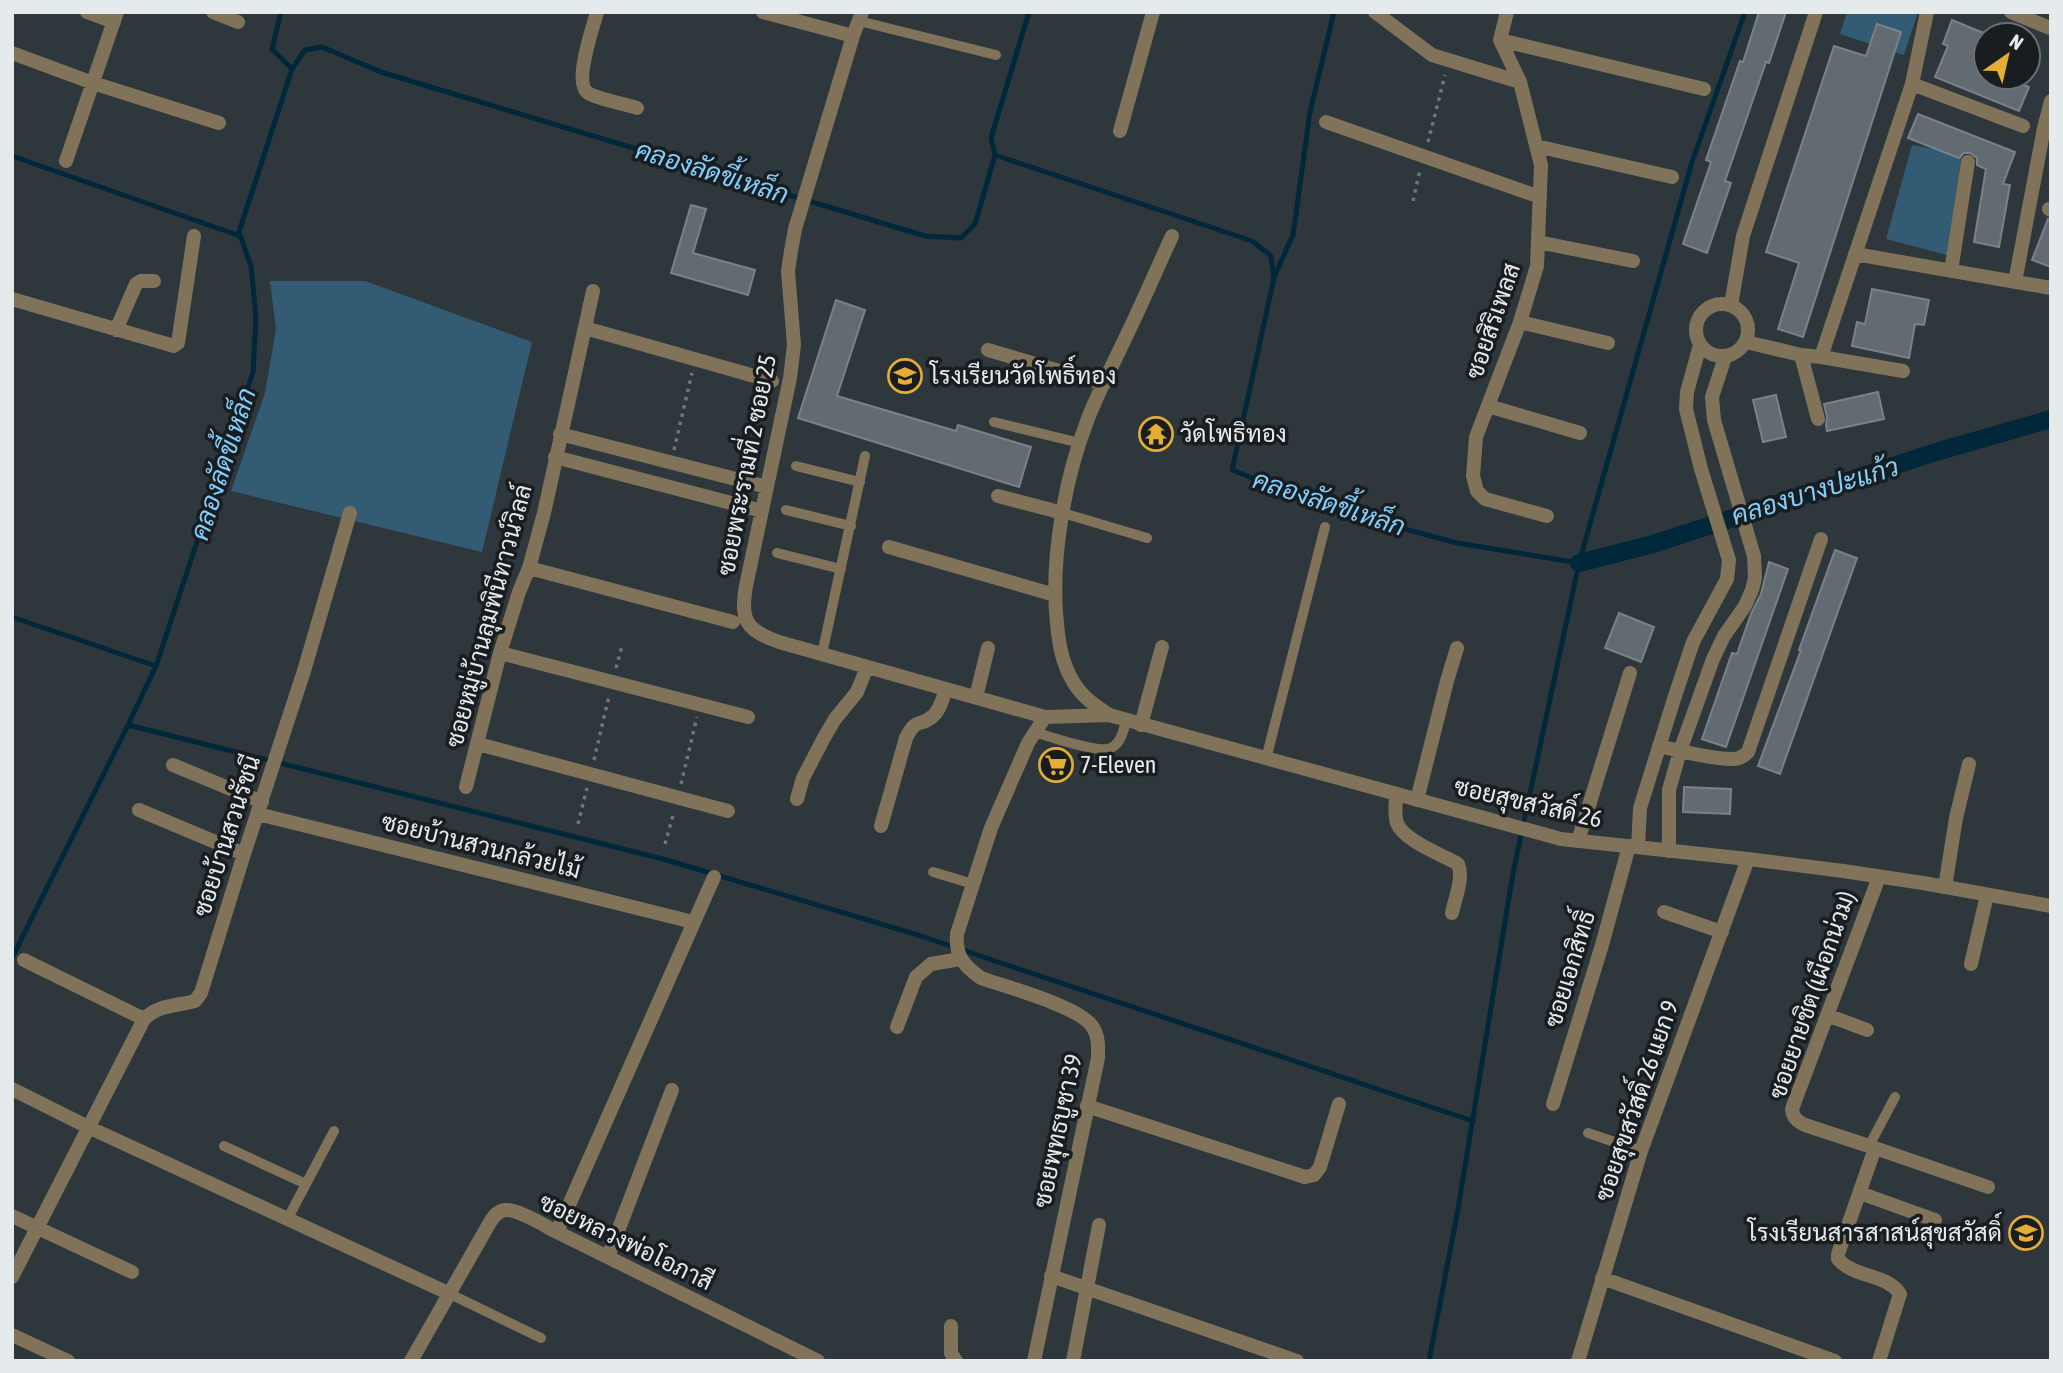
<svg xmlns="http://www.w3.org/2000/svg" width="2063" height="1373" font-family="'Asap Condensed',Sarabun,sans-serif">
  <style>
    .green { fill: #335c74 }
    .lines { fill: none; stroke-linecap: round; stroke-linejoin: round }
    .stream { stroke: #00273a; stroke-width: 5 }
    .canal { stroke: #00273a; stroke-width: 18 }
    .building { fill: #626b71; stroke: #788288; stroke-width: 2 }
    .path { stroke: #70777c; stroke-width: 3.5; stroke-dasharray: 3.5 5; stroke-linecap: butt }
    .service { stroke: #817359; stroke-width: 10 }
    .minor { stroke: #817359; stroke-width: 14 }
    .tertiary { stroke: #817359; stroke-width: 14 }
    .labels { text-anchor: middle; stroke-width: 7; stroke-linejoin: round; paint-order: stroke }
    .street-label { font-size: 24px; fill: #e5eaed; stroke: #1a1d20 }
    .poi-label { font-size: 24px; fill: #e5eaed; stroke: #1a1d20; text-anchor: start }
    .water-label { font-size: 26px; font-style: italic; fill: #81cffc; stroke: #1a1d20 }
  </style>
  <rect width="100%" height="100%" fill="#2e373c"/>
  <path class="green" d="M 1847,12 L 1918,12 L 1904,55 L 1840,34 Z
    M 1912,145 L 1962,154 L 1947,255 L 1886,239 Z
    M 270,281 L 365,281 L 532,342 L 482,552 L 231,491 L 265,393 L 276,329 Z"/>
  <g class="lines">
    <path class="stream" d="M 281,12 L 272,49 L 292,69
      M 995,155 L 991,138 L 1029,12
      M 12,156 L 240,236
      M 1274,277 L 1293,235 L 1310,112 L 1334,12
      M 12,617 L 156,666 L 253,372 L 256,317 L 251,266 L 239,232 L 292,69 L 305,50 L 322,47 L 381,72 L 925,236 L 961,238 L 975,224 L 995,155 L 1252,241 L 1271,256 L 1274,278 L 1232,470 L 1331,509 L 1457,543 L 1579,563
      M 128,725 L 663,859 L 918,935 L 1473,1121
      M 12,958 L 128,725 L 156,666
      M 1429,1361 L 1458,1209 L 1513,873 L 1579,563 L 1692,162 L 1745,12"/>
    <path class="canal" d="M 1579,563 L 1653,544 L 1936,452 L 2051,419"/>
  </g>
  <path class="building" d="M 1759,12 L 1786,12 L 1769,63 L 1766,62 L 1725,181 L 1731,183 L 1707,253 L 1683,244 L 1711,162 L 1706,160 L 1740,61 L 1743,62 Z
    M 1952,20 L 1986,34 L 1986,77 L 2004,77 L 2029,87 L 2019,111 L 1935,77 L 1948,46 L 1943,44 Z
    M 1877,24 L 1901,32 L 1803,337 L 1778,329 L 1799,263 L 1766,252 L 1834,46 L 1866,56 Z
    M 1918,114 L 2015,152 L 2003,184 L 2010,185 L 1999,247 L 1974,242 L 1986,169 L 1977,165 L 1977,158 L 1970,153 L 1964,153 L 1959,158 L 1908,138 Z
    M 691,205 L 706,209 L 693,253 L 755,270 L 748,295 L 671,273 Z
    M 2048,219 L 2051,220 L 2051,267 L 2032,260 Z
    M 1872,289 L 1929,300 L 1924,325 L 1915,324 L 1909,358 L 1852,346 L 1857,322 L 1865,324 Z
    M 836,300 L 865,310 L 837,396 L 956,431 L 958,425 L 1031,447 L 1019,487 L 798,418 Z
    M 1878,392 L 1884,419 L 1827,431 L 1826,425 L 1827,417 L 1824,404 Z
    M 1776,395 L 1786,437 L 1763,442 L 1753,400 Z
    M 1835,550 L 1857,558 L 1780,774 L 1758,766 L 1801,650 L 1799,650 Z
    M 1769,562 L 1788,569 L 1726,747 L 1702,739 L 1732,653 L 1737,654 L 1751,614 L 1761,594 Z
    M 1619,613 L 1654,627 L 1641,662 L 1605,648 Z
    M 1684,787 L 1731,789 L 1730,814 L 1683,812 Z"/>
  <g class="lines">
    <path class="path" d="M 1428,142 L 1445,75
      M 1413,201 L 1420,170
      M 674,450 L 692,373
      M 616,668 L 622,646
      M 594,760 L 609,696
      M 681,784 L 697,717
      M 578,824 L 587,788
      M 665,844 L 674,812"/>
    <path class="service" d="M 859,21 L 996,55
      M 994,422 L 1080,443
      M 796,466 L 860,482
      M 786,510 L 851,526
      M 1063,513 L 1147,538
      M 777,553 L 841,569
      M 822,654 L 865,456
      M 1034,732 C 1049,736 1099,754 1111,748 C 1121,743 1124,730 1126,720
      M 1266,759 L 1325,527
      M 933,872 L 973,884
      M 1588,1133 L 1641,1151
      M 224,1146 L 306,1184
      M 1869,1146 L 1895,1097
      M 288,1218 L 334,1131
      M 448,1293 L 541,1338"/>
    <path class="minor" d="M 87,12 L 114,22
      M 213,12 L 238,22
      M 597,12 C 593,28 573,83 588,93 C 597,99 626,104 637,108
      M 763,12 L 853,36
      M 862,12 L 853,36 L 795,229 L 791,251 L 788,271 L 794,345 L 790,378 L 746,586 C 740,621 746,630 779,642 L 1045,717
      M 1375,12 L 1432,55 L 1520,82
      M 1507,12 L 1500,40 L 1520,82 L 1541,165 L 1537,266 L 1520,322 L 1476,437 L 1473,476 L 1477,491 L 1485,499 L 1547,516
      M 2011,12 L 2050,28
      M 1500,40 L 1704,89
      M 12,53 L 93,83 L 219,123
      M 1912,84 L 2023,126
      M 1326,122 L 1540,197
      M 1120,131 L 1153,12
      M 1536,146 L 1672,177
      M 66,161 L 117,12
      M 2049,209 L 2051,210
      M 1538,242 L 1633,261
      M 1855,254 L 2051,288
      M 1951,271 L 1968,162
      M 2015,282 L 2044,128 L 2051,101
      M 12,299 L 174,346 L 178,343 L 194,236
      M1696 330a26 26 0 1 1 52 0a26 26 0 1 1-52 0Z
      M 1731,305 L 1743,236 L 1816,12
      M 1520,322 L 1608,343
      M 585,328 L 772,381
      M 116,330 L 136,284 L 141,281 L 154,281
      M 1746,342 L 1801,355 L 1821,357 L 1912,84 L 1927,12
      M 988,350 L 1104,384
      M 1801,355 L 1818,419
      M 1821,357 L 1903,371
      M 1488,406 L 1580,433
      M 560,434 L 767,487
      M 555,457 L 762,511
      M 998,496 L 1063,513
      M 889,547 L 1055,595
      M 529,568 L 733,622
      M 500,653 L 748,717
      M 976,697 L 988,648
      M 1109,715 C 1096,706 1082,697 1074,683 C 1060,661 1058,637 1056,612 C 1052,554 1065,479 1086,424 C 1095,398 1109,373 1121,347 C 1139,311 1155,273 1172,236
      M 1141,725 L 1162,647
      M 478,744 L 728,811
      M 1659,746 C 1679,751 1713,759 1733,759 C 1740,759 1744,756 1748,752 L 1821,539
      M 173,765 L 262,802
      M 466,787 L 500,653 L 519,592 L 529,568 L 544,513 L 593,291
      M 1396,795 C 1396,804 1394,814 1397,823 C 1403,840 1442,855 1458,864 C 1464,878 1455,898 1452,913
      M 797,799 L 803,778 L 825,736 L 835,719 L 857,692 L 867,667
      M 1417,800 L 1447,681 L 1457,648
      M 139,810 L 244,854
      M 258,814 L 693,922
      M 881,826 L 906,738 C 917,716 920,728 933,716 C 940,710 943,698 946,689
      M 1578,841 L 1630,673
      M 1638,847 L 1640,808 L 1674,699 L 1693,642 L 1727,579 L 1729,560 L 1701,469 L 1686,409 L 1687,392 L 1700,345
      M 1669,851 L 1669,790 L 1680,751 L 1713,659 L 1724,636 L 1745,606 L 1752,590 L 1755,578 L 1754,556 L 1714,420 L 1712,397 L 1725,357
      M 1879,877 L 1792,1109 C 1793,1118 1797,1121 1805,1125 L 1875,1148 L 1838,1254 L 1838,1259 C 1854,1278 1888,1274 1900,1294 L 1879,1361
      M 1945,887 L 1956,818 L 1969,764
      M 1664,912 L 1722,932
      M 24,960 L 144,1019
      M 1971,964 L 1987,895
      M 1827,1015 L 1867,1030
      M 897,1027 L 916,977 L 931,964 L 960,959
      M 12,1089 L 88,1127 L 448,1293
      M 1553,1104 L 1602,945 L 1629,846
      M 1087,1106 L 1305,1177 L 1314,1175 L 1320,1167 L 1339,1104
      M 1875,1148 L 1988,1187
      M 1860,1193 L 1935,1220
      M 12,1216 L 132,1272
      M 557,1232 L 714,877
      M 608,1257 L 672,1090
      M 1051,1276 L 1297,1361
      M 12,1277 L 144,1019 C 157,1005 177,1006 195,1001 L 201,993 L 244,854 L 304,671 L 350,513
      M 1602,1278 L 1835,1361
      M 951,1326 L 951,1353 L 956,1361
      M 12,1335 L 68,1361
      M 411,1361 L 489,1224 C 493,1217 497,1211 505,1210 C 518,1209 545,1226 557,1232 L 818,1361
      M 1073,1361 L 1099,1225
      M 1578,1361 L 1641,1151 L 1748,859"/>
    <path class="tertiary" d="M 1034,1361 L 1098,1058 C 1098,1046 1099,1036 1092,1026 C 1078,1006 1006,987 981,978 C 964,966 955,956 957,934 L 991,828 L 1028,743 L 1045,717 L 1109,715 L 1561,839 L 1748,859 L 1843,871 L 1923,883 L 2051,906"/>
  </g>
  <defs>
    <g id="school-ring" transform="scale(1.75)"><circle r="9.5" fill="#1a1d20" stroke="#e4ae35" stroke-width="1.5"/><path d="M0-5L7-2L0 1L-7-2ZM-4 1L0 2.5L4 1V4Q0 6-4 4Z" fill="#e4ae35"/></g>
    <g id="temple-ring" transform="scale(1.75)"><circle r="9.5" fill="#1a1d20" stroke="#e4ae35" stroke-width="1.5"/><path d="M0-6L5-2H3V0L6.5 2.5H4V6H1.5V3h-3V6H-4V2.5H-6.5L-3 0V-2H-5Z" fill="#e4ae35"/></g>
    <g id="supermarket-ring" transform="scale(1.75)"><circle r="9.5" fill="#1a1d20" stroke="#e4ae35" stroke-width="1.5"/><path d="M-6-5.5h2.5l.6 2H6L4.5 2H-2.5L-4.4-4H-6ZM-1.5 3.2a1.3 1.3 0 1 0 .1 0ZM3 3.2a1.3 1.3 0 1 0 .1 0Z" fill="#e4ae35"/></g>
  </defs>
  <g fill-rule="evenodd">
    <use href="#school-ring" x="905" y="376"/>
    <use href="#temple-ring" x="1156" y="434"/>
    <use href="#supermarket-ring" x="1056" y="765"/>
    <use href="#school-ring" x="2026" y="1233"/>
  </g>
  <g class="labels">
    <g class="street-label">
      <text transform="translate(1493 321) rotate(-71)" y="8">ซอยสิริเพลส</text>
      <text transform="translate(747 465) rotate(-79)" y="8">ซอยพระรามที่ 2 ซอย 25</text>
      <text transform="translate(489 616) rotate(-75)" y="8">ซอยหมู่บ้านลุมพินีทาวน์วิลล์</text>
      <text transform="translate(1528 803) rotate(13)" y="8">ซอยสุขสวัสดิ์ 26</text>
      <text transform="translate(227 836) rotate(-72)" y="8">ซอยบ้านสวนรัชนี</text>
      <text transform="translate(481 846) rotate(14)" y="8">ซอยบ้านสวนกล้วยไม้</text>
      <text transform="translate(1570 969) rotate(-73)" y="8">ซอยเอกสิทธิ์</text>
      <text transform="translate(1812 995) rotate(-71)" y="8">ซอยยายชิต (เผือกน่วม)</text>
      <text transform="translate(1637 1101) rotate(-71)" y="8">ซอยสุขสวัสดิ์ 26 แยก 9</text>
      <text transform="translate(1058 1131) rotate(-78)" y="8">ซอยพุทธบูชา 39</text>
      <text transform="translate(626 1242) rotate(26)" y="8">ซอยหลวงพ่อโอภาสี</text>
    </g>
    <g class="poi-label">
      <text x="930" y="384">โรงเรียนวัดโพธิ์ทอง</text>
      <text x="1180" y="442">วัดโพธิทอง</text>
      <text x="1080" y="773">7-Eleven</text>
      <text x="2002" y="1241" text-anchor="end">โรงเรียนสารสาสน์สุขสวัสดิ์</text>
    </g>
    <g class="water-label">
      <text transform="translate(712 172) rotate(17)" y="9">คลองลัดขี้เหล็ก</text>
      <text transform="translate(223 464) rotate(-72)" y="9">คลองลัดขี้เหล็ก</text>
      <text transform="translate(1815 491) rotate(-17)" y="9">คลองบางปะแก้ว</text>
      <text transform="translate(1329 503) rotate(18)" y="9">คลองลัดขี้เหล็ก</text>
    </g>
  </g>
  <rect width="2063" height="1373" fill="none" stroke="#e5eaed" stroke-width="28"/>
  <g transform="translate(2007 56) rotate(34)"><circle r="33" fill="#1a1d20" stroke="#6b6f72" stroke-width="2"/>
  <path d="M0-5L12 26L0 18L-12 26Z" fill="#e4ae35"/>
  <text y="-10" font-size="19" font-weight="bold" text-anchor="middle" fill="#e5eaed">N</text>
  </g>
</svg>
